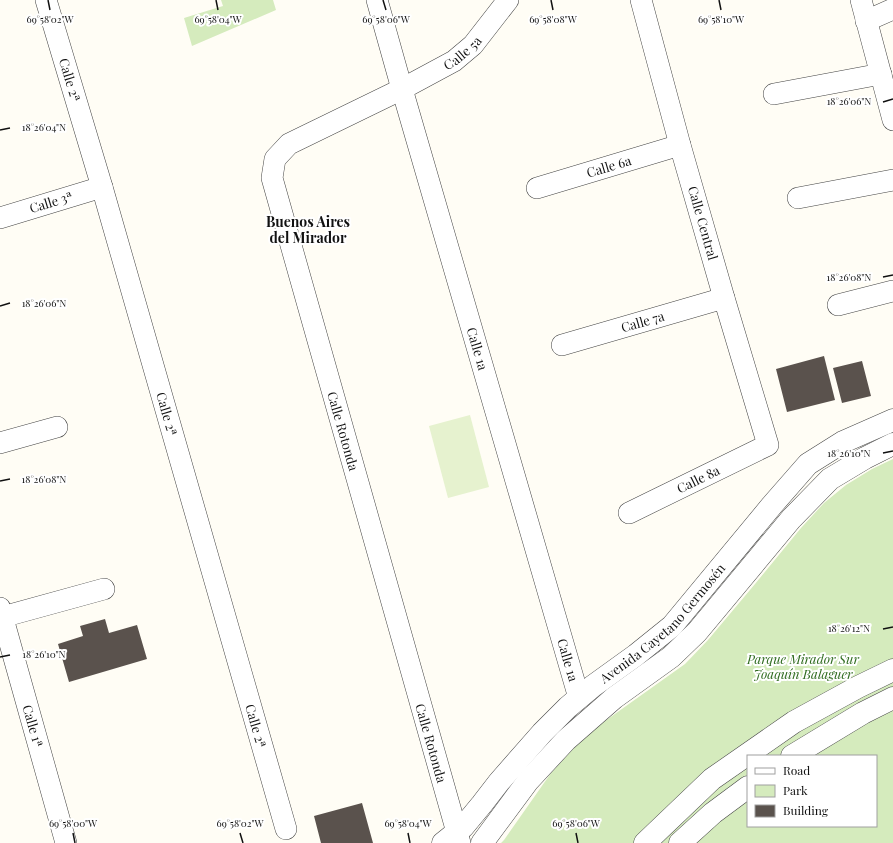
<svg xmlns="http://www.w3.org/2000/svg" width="893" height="843" font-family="'Playfair Display',serif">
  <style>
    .green { fill: #d5ebbd; fill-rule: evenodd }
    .pitch { fill: #e6f2cf }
    .building { fill: #5a524d }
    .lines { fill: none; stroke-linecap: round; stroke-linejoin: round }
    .minor-casing { stroke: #444; stroke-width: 22 }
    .tertiary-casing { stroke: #444; stroke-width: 23 }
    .minor { stroke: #fff; stroke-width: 21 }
    .tertiary { stroke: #fff; stroke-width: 22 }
    .ticks { fill: none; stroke: #111; stroke-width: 1.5 }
    .labels { text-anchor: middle; stroke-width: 4; stroke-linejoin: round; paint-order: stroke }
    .street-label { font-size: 13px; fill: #111; stroke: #fff }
    .park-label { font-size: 13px; font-style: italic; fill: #2f6b1f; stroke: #fff }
    .neighbourhood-label { font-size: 14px; font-weight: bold; fill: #111; stroke: #fff }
    .ticks-label { font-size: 10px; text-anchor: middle; fill: #111; stroke: #fff; stroke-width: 4; stroke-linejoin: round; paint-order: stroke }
  </style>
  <rect width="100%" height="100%" fill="#fffdf5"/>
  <path class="green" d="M 221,0 L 273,0 L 276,10 L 192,46 L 184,18 L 223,6 Z
    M 893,459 L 893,843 L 501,843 L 504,840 L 551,773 L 574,748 L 598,726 L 685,664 L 708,640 L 755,584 L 801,528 L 824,503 L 846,485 L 872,469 ZM 748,756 L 876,756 L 876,826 L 748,826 Z"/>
  <path class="pitch" d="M 470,415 L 489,487 L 448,498 L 429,426 Z"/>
  <path class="building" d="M 824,356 L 835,400 L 787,412 L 776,369 Z
    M 862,361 L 871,396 L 842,403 L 833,368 Z
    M 105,619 L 109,633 L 137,625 L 147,659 L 69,682 L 58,644 L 83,636 L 80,626 Z
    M 362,803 L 373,843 L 321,843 L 314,816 Z"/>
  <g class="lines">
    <g class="minor-casing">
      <g id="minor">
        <path d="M 46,0 L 102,187 L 286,829"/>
        <path id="s1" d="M 377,0 L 402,89 L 579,698"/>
        <path d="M 861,0 L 893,120"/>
        <path d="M 866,21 L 893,9"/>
        <path d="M 774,94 L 881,74"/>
        <path id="s2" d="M 537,188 L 680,145"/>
        <path d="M 798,198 L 893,180"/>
        <path d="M 0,218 L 102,187"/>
        <path d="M 838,305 L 893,291"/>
        <path id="s3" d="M 562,345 L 724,298"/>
        <path d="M 0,443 L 57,427"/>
        <path id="s4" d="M 629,513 L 768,445 L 724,298 L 680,145 L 641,0"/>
        <path d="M 0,608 L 66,843"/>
        <path d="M 2,617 L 104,589"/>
        <path id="s5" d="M 460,843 L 272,178 L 275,159 L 289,144 L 402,89 L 454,61 L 473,45 L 508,0"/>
      </g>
    </g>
    <g class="tertiary-casing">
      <g id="tertiary">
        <path d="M 792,756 L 863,713 L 893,698"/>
        <path id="s6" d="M 443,843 L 463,827 L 482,804 L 499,782 L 542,733 L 568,707 L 593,686 L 636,655 L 672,626 L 773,504 L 808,464 L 843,442 L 893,420"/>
        <path d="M 482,843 L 528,781 L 566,740 L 614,698 L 671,657 L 697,632 L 791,519 L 830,479 L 865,458 L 893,444"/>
        <path d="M 645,843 L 712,779 L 794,722 L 858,687 L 893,670"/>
        <path d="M 680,843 L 713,813 L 748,787"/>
      </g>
    </g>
    <use href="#minor" class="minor"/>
    <use href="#tertiary" class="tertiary"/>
  </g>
  <path class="ticks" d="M 48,0 L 50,10M 216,0 L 218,10M 383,0 L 386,10M 551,0 L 553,10M 719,0 L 721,10M 883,102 L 893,99M 0,130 L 10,128M 883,277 L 893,275M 0,306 L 10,303M 883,453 L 893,451M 0,481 L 10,479M 883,629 L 893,627M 0,657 L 10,655M 73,833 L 75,843M 240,833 L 243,843M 408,833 L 410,843M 576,833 L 578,843"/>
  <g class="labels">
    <g class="street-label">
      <text dy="5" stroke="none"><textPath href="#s5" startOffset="927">Calle 5a</textPath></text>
      <text transform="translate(70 80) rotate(73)" y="5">Calle 2ª</text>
      <text dy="5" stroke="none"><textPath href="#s2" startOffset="75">Calle 6a</textPath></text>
      <text transform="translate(51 202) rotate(-17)" y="5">Calle 3ª</text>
      <text transform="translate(703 223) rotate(74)" y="5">Calle Central</text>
      <text dy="5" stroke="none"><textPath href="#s3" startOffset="84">Calle 7a</textPath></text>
      <text dy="5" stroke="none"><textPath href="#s1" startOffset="363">Calle 1a</textPath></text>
      <text transform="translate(167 414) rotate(74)" y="5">Calle 2ª</text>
      <text transform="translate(343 431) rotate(74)" y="5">Calle Rotonda</text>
      <text dy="5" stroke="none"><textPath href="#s4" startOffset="77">Calle 8a</textPath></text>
      <text dy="5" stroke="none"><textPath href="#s6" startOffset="312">Avenida Cayetano Germosén</textPath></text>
      <text dy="5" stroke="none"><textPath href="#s1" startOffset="687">Calle 1a</textPath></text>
      <text transform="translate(33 726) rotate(74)" y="5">Calle 1ª</text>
      <text transform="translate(256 726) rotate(74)" y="5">Calle 2ª</text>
      <text transform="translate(431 743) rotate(74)" y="5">Calle Rotonda</text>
    </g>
    <g class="park-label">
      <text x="803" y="664">Parque Mirador Sur<tspan x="803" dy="15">Joaquín Balaguer</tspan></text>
    </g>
    <g class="neighbourhood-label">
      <text x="308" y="227">Buenos Aires<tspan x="308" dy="16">del Mirador</tspan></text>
    </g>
  </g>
  <g class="ticks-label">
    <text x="50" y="23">69°58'02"W</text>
    <text x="218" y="23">69°58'04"W</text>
    <text x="386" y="23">69°58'06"W</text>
    <text x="553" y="23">69°58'08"W</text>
    <text x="721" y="23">69°58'10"W</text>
    <text x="849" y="105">18°26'06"N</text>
    <text x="44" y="131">18°26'04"N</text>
    <text x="849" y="281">18°26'08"N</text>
    <text x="44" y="307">18°26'06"N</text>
    <text x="849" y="457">18°26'10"N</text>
    <text x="44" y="483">18°26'08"N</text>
    <text x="849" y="632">18°26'12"N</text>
    <text x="44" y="658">18°26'10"N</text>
    <text x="73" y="827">69°58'00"W</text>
    <text x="240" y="827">69°58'02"W</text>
    <text x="408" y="827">69°58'04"W</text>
    <text x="576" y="827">69°58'06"W</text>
  </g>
  <rect x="747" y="755" width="130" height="72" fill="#ffffff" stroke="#a0a0a0"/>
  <rect x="755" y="768" width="20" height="6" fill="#ffffff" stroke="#a0a0a0"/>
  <text x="783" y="775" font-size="12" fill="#111111">Road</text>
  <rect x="755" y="785" width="20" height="12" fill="#d5ebbd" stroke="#a0a0a0"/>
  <text x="783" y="795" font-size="12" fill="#111111">Park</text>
  <rect x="755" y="805" width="20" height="12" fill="#5a524d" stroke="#a0a0a0"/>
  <text x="783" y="815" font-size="12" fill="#111111">Building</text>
</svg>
